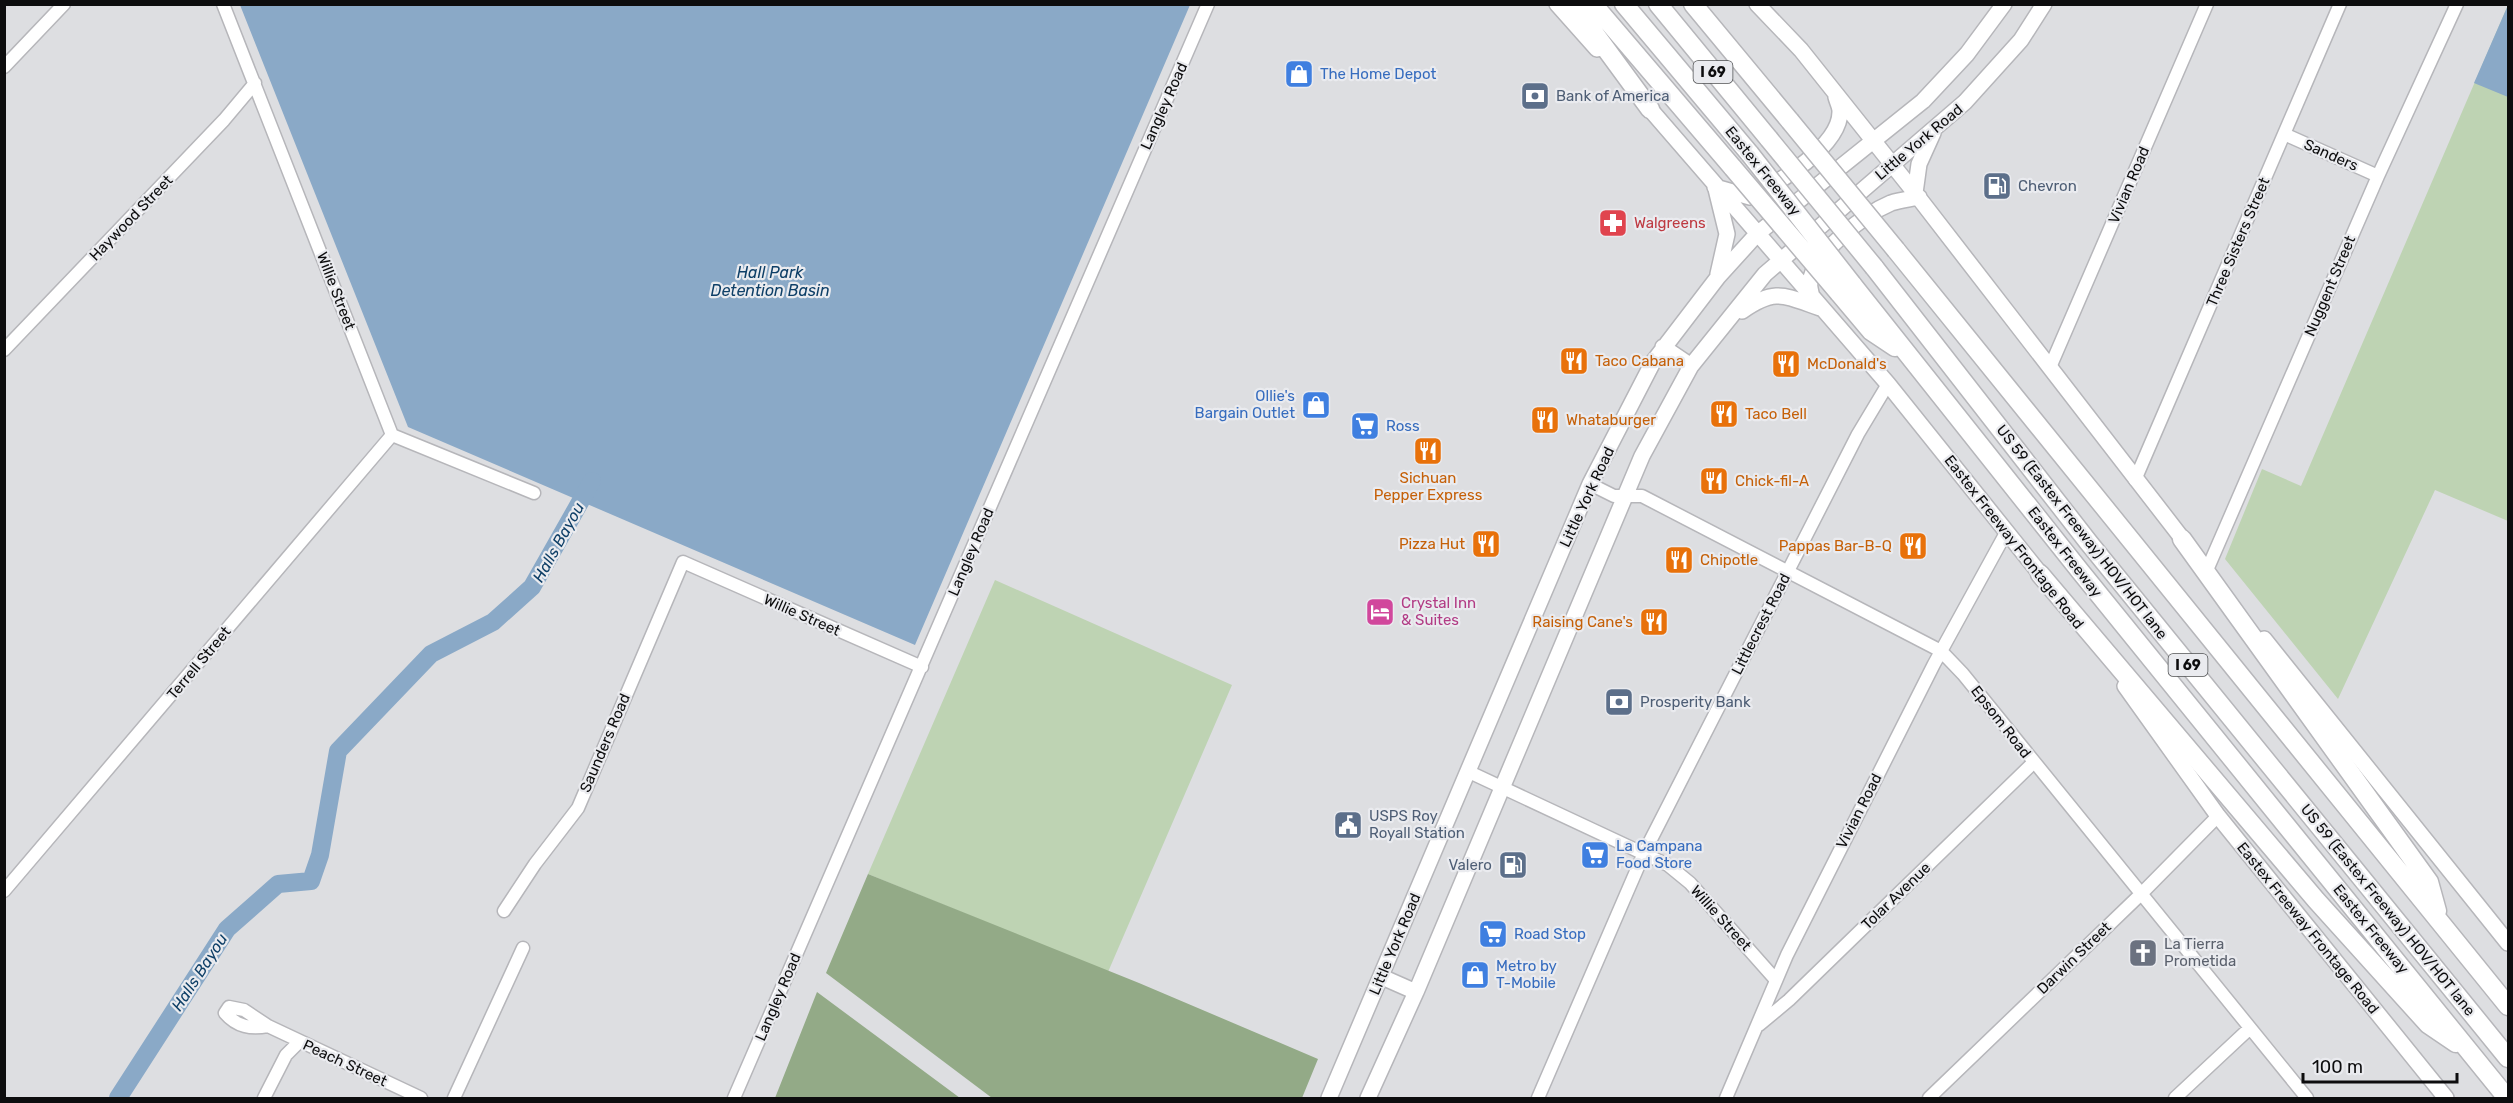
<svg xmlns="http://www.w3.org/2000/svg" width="2513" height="1103" font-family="Rubik,sans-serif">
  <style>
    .green { fill: #bed3b3 }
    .forest { fill: #93aa87 }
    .water { fill: #8aa9c7 }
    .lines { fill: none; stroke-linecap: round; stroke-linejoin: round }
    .river { stroke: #8aa9c7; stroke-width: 18 }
    .minor-casing { stroke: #b6b6ba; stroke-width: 15 }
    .major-casing { stroke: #b6b6ba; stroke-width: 18 }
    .highway-casing { stroke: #b6b6ba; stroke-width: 21 }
    .minor { stroke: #fff; stroke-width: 12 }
    .major { stroke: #fff; stroke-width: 15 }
    .highway { stroke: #fff; stroke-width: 18 }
    .highway-bridge-casing { stroke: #b6b6ba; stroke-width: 21; stroke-linecap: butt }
    .highway-bridge { stroke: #fff; stroke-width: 18 }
    .labels { text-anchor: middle; stroke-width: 4.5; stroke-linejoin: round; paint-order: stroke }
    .shield { fill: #eaebef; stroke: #4f5052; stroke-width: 1.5 }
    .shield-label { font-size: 14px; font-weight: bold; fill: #0d0d0e }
    .shop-label { font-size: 15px; fill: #366cbe; stroke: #eaebef; text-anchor: start }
    .service-label { font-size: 15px; fill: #4e5e75; stroke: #eaebef; text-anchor: start }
    .street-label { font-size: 15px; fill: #0d0d0e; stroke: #eaebef }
    .health-label { font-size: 15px; fill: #be3a42; stroke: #eaebef; text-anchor: start }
    .food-label { font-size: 15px; fill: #c56008; stroke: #eaebef; text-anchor: start }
    .hotel-label { font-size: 15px; fill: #b23c85; stroke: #eaebef; text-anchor: start }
    .worship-label { font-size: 15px; fill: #5b616d; stroke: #eaebef; text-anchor: start }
    .water-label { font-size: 16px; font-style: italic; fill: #0e3f67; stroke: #eaebef }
  </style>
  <rect width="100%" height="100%" fill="#dddee1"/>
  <path class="green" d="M 2508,5 L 2508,521 L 2435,490 L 2338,699 L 2225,559 L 2262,469 L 2301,486 Z
    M 995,580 L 1232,685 L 1108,972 L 868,874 Z"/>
  <path class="forest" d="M 868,874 L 1139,983 L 1318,1059 L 1302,1098 L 992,1098 L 826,973 Z
    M 817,992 L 960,1098 L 775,1098 Z"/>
  <path class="water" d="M 240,5 L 1190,5 L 915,645 L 408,427 Z
    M 2508,5 L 2508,97 L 2474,83 Z"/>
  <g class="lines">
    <path class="river" d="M 118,1098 L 227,929 L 278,884 L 311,881 L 320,855 L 338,751 L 431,654 L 493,622 L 532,587 L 592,481"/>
    <g class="minor-casing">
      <path id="minor" d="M 223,4 L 392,435 L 534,493
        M 4,67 L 64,4
        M 2284,134 L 2378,176
        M 4,350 L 224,120 L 255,83
        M 2051,365 L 2207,4
        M 2135,480 L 2340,4
        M 1590,484 L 1614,496 L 1642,496 L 1941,651 L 1963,674 L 2307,1098
        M 2207,570 L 2378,176 L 2457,4
        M 1467,771 L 1668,865 L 1690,883 L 1775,979
        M 4,891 L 392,435
        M 504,911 L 535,864 L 578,808 L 683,562 L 922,667
        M 1759,1025 L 1789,1000 L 2033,763
        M 268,1026 C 251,1029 237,1027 225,1013 L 229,1007 L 244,1010 L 268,1026 L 421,1098
        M 264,1098 L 286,1055 L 299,1042
        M 454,1098 L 523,948
        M 734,1098 L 1208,4
        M 1538,1098 L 1644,853 L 1858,434 L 1888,384
        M 1726,1098 L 1787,955 L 1934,664 L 2007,531
        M 1929,1098 L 2141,894 L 2218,816
        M 2175,1098 L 2250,1028"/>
    </g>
    <g class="major-casing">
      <path id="major" d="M 1557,4 L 1597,49
        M 1757,4 L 1801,50 L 1915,193 L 2188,546
        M 1643,101 L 1888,384 L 2046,581
        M 1715,187 L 1750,197 C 1778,183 1841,146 1840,111 C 1840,107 1837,101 1836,97
        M 1716,189 L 1727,234 L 1718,274
        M 1915,193 L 1919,164 L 1933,133
        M 1812,297 C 1811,292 1809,287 1810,283 C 1813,253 1865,214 1891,203 C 1900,200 1910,199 1919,197
        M 1742,311 C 1775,288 1783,295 1820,308
        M 1663,347 L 1691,366
        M 2264,639 L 2508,943
        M 2125,686 L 2218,816 L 2446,1098
        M 1382,977 L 1416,992
        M 1329,1098 L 1590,484 L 1653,362 L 1718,277 L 1757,234 L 1923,101 L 1967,54 L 2004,4
        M 1368,1098 L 1416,992 L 1642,456 L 1691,366 L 1765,274 L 1965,102 L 2021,40 L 2044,4"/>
    </g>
    <g class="highway-casing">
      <path id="highway" d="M 1573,4 L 1650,109
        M 1593,4 L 1733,168
        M 1624,4 L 1750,154
        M 1658,4 L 1769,139
        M 1693,4 L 1790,121
        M 1896,250 L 2508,1006
        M 1874,267 L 2089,543 L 2508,1058
        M 1852,284 L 2080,571 L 2507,1098
        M 1839,293 L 1871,331 L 1895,347
        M 2182,539 L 2429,882 L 2437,911
        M 2040,574 L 2316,900 L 2428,1024 L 2456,1043"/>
    </g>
    <use href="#minor" class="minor"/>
    <use href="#major" class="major"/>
    <use href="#highway" class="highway"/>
    <g class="highway-bridge-casing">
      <path id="highway-bridge" d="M 1790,121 L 1896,250
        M 1769,139 L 1874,267
        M 1750,154 L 1852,284
        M 1733,168 L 1839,293"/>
    </g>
    <use href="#highway-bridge" class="highway-bridge"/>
  </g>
  <defs>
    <g id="shop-square" transform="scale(1.5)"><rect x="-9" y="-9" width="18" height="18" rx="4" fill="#3f7fe0" stroke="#eaebef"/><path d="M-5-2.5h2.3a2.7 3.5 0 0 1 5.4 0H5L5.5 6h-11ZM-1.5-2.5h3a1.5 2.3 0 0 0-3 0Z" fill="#fff"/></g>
    <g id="bank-square" transform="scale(1.5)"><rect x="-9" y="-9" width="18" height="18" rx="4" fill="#5c6f8a" stroke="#eaebef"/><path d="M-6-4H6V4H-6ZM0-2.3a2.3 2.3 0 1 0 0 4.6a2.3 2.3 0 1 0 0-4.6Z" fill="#fff"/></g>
    <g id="fuel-square" transform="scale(1.5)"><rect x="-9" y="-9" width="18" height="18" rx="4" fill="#5c6f8a" stroke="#eaebef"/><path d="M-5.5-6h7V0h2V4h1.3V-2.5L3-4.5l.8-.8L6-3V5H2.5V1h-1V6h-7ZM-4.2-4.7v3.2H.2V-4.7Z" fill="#fff"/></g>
    <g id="pharmacy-square" transform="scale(1.5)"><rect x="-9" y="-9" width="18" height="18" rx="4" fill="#e0444e" stroke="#eaebef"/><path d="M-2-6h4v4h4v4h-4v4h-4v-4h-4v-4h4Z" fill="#fff"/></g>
    <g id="restaurant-square" transform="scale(1.5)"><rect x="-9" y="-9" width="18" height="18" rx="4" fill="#e8710a" stroke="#eaebef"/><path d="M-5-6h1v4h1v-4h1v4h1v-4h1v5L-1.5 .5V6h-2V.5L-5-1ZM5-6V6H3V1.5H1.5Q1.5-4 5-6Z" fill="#fff"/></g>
    <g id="supermarket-square" transform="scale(1.5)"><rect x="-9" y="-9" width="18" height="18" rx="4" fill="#3f7fe0" stroke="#eaebef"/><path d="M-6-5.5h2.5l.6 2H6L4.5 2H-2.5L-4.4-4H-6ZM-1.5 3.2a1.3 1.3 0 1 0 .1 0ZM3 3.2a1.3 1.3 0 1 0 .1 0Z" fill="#fff"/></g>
    <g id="hotel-square" transform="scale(1.5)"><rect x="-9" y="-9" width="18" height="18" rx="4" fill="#d1479c" stroke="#eaebef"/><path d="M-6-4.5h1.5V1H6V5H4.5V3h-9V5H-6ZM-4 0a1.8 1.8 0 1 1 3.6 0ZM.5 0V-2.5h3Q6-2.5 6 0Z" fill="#fff"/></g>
    <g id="civic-square" transform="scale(1.5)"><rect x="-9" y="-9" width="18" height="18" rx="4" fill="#5c6f8a" stroke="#eaebef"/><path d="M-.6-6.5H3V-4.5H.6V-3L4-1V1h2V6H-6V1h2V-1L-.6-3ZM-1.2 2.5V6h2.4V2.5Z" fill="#fff"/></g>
    <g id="church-square" transform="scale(1.5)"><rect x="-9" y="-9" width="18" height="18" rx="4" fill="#6b7280" stroke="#eaebef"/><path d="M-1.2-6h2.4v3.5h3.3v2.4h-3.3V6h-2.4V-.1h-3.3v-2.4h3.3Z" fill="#fff"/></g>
  </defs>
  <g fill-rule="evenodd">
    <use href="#shop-square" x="1299" y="74"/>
    <use href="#bank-square" x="1535" y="96"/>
    <use href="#fuel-square" x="1997" y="186"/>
    <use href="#pharmacy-square" x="1613" y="223"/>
    <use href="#restaurant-square" x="1574" y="361"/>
    <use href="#restaurant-square" x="1786" y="364"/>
    <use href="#shop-square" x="1316" y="405"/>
    <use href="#restaurant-square" x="1724" y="414"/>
    <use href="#restaurant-square" x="1545" y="420"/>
    <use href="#supermarket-square" x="1365" y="426"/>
    <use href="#restaurant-square" x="1428" y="451"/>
    <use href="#restaurant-square" x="1714" y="481"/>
    <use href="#restaurant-square" x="1486" y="544"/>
    <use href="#restaurant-square" x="1913" y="546"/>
    <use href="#restaurant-square" x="1679" y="560"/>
    <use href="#hotel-square" x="1380" y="612"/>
    <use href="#restaurant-square" x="1654" y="622"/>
    <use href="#bank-square" x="1619" y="702"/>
    <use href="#civic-square" x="1348" y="825"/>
    <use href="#supermarket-square" x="1595" y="855"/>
    <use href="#fuel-square" x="1513" y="865"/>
    <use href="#supermarket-square" x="1493" y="934"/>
    <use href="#church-square" x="2143" y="953"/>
    <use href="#shop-square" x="1475" y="975"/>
  </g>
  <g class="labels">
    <g class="shield">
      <rect x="1693.5" y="61" width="39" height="22" rx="4.5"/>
      <rect x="2168.5" y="654" width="39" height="22" rx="4.5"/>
    </g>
    <g class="shield-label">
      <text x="1713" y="77">I 69</text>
      <text x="2188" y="670">I 69</text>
    </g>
    <g class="shop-label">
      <text x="1320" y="79">The Home Depot</text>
      <text x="1295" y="401" text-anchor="end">Ollie's<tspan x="1295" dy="17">Bargain Outlet</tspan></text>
      <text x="1386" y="431">Ross</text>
      <text x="1616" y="851">La Campana<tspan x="1616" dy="17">Food Store</tspan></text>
      <text x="1514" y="939">Road Stop</text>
      <text x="1496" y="971">Metro by<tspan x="1496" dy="17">T-Mobile</tspan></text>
    </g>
    <g class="service-label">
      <text x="1556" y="101">Bank of America</text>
      <text x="2018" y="191">Chevron</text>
      <text x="1640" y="707">Prosperity Bank</text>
      <text x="1369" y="821">USPS Roy<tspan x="1369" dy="17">Royall Station</tspan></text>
      <text x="1492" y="870" text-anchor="end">Valero</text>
    </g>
    <g class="street-label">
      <text transform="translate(1164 106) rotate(-66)" y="5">Langley Road</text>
      <text transform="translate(1919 142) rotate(-40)" y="5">Little York Road</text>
      <text transform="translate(2331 155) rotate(24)" y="5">Sanders</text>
      <text transform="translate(1763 171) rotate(51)" y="5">Eastex Freeway</text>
      <text transform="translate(2129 185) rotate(-67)" y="5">Vivian Road</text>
      <text transform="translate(131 218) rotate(-46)" y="5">Haywood Street</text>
      <text transform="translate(2238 242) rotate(-67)" y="5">Three Sisters Street</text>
      <text transform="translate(2330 286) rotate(-67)" y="5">Nuggent Street</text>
      <text transform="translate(336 291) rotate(69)" y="5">Willie Street</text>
      <text transform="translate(1587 497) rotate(-65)" y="5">Little York Road</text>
      <text transform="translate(2082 532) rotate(52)" y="5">US 59 (Eastex Freeway) HOV/HOT lane</text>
      <text transform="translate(2014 542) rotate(52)" y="5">Eastex Freeway Frontage Road</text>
      <text transform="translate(971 552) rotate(-67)" y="5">Langley Road</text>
      <text transform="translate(2065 552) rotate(52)" y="5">Eastex Freeway</text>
      <text transform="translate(802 615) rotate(24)" y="5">Willie Street</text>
      <text transform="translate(1761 624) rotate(-63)" y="5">Littlecrest Road</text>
      <text transform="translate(199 663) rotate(-50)" y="5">Terrell Street</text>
      <text transform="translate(2001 722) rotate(52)" y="5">Epsom Road</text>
      <text transform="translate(605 743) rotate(-67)" y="5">Saunders Road</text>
      <text transform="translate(1859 811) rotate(-63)" y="5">Vivian Road</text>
      <text transform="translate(1896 896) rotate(-44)" y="5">Tolar Avenue</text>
      <text transform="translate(2388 910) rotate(51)" y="5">US 59 (Eastex Freeway) HOV/HOT lane</text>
      <text transform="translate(1721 918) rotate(48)" y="5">Willie Street</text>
      <text transform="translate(2308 928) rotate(51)" y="5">Eastex Freeway Frontage Road</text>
      <text transform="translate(2371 929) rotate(51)" y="5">Eastex Freeway</text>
      <text transform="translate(1395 944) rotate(-67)" y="5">Little York Road</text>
      <text transform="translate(2074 958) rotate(-44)" y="5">Darwin Street</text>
      <text transform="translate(778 997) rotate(-67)" y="5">Langley Road</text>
      <text transform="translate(345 1063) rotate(25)" y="5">Peach Street</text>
    </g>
    <g class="health-label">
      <text x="1634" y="228">Walgreens</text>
    </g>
    <g class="food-label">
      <text x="1595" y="366">Taco Cabana</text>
      <text x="1807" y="369">McDonald's</text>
      <text x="1745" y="419">Taco Bell</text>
      <text x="1566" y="425">Whataburger</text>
      <text x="1428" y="483" text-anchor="middle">Sichuan<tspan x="1428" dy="17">Pepper Express</tspan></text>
      <text x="1735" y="486">Chick-fil-A</text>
      <text x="1465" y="549" text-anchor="end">Pizza Hut</text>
      <text x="1892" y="551" text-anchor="end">Pappas Bar-B-Q</text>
      <text x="1700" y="565">Chipotle</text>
      <text x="1633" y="627" text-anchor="end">Raising Cane's</text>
    </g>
    <g class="hotel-label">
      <text x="1401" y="608">Crystal Inn<tspan x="1401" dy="17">&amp; Suites</tspan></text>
    </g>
    <g class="worship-label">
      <text x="2164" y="949">La Tierra<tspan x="2164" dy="17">Prometida</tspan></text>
    </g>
    <g class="water-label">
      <text x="770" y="278">Hall Park<tspan x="770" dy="18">Detention Basin</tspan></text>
      <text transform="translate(558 542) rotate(-61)" y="6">Halls Bayou</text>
      <text transform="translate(199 972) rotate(-57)" y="6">Halls Bayou</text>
    </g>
  </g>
  <rect width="2513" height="1103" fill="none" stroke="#0d0d0e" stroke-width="12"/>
  <path d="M2303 1073v9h154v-9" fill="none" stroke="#0d0d0e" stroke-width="3"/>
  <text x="2312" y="1073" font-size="18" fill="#0d0d0e" stroke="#eaebef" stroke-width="4.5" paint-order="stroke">100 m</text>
</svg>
